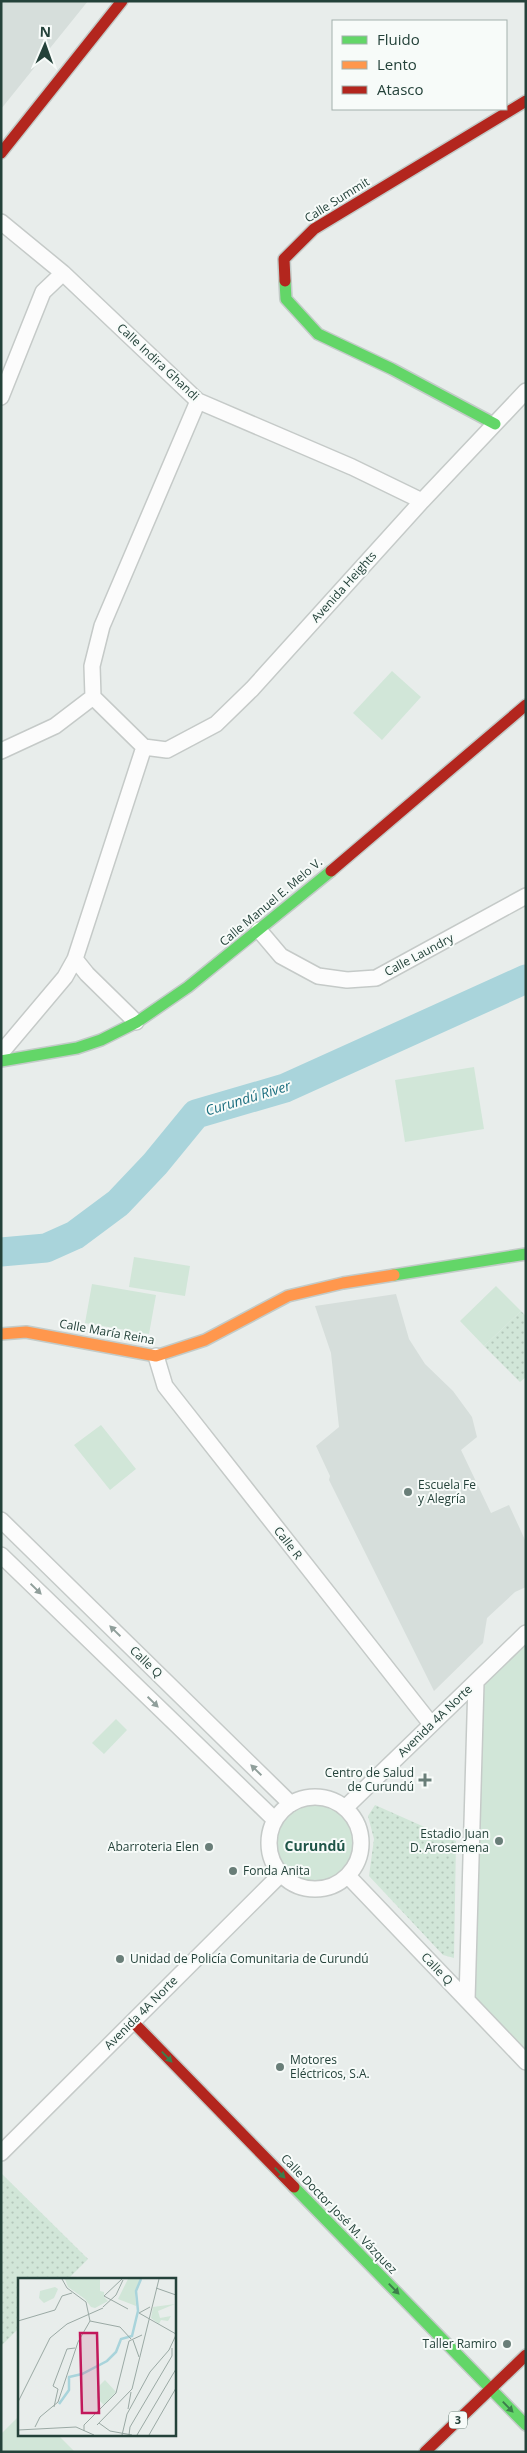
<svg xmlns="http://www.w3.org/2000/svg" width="527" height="2453" font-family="'Open Sans',sans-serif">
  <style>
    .built { fill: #d6dedb }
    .grass { fill: #d1e6d8 }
    .park { fill: url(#park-dots) }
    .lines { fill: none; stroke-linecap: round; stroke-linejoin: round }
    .river { stroke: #a9d4db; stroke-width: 29 }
    .street-casing { stroke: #c5cac8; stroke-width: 18 }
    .fast-casing { stroke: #c3cbc8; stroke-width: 14 }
    .slow-casing { stroke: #c3cbc8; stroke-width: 14 }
    .jam-casing { stroke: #c3cbc8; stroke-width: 14 }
    .street { stroke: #fcfcfc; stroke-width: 15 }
    .fast { stroke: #63d668; stroke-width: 11 }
    .slow { stroke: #ff974d; stroke-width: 11 }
    .jam { stroke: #b3261e; stroke-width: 11 }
    .oneway { fill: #909f9b }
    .oneway2 { fill: #3d7d4c }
    .poi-dot { fill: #697e78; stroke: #f7fbf9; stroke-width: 2 }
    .labels { text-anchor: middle; stroke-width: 4; stroke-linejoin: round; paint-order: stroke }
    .shield { fill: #f7fbf9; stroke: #637a73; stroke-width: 1 }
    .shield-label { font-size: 11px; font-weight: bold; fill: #24423a }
    .street-label { font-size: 12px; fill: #24423a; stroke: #f7fbf9 }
    .poi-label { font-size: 12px; fill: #24423a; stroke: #f7fbf9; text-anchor: start }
    .water-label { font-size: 14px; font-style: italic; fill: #1c6f80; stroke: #f7fbf9 }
    .neighbourhood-label { font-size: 14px; font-weight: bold; fill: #1f5548; stroke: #f7fbf9 }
    .inset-river { fill: none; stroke: #a9d4db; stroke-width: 2.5 }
    .inset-road { fill: none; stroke: #9aa9a4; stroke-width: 1 }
    .view { fill: #c2185b; fill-opacity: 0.15; stroke: #c2185b; stroke-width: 2.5 }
    .inset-edge { fill: none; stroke: #24423a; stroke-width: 2.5 }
  </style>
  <defs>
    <pattern id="park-dots" width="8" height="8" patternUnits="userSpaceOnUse" patternTransform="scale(1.25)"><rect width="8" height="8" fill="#d1e6d8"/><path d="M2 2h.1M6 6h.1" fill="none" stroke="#b3c6ba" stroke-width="1.8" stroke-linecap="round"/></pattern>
  </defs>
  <rect width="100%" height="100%" fill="#e8edeb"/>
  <path class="built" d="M 1,1 L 88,1 L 1,109 Z
    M 396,1294 L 409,1339 L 425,1364 L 453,1391 L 472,1417 L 477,1437 L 461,1450 L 491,1513 L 509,1505 L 526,1542 L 526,1587 L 515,1592 L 487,1618 L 483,1643 L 434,1691 L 329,1480 L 330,1476 L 316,1446 L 339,1427 L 331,1353 L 315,1306 Z"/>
  <path class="grass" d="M 392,671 L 421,697 L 382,740 L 353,713 Z
    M 474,1067 L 484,1129 L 405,1142 L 395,1080 Z
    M 134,1257 L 190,1266 L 185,1296 L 129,1287 Z
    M 92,1284 L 156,1295 L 149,1334 L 85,1323 Z
    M 496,1286 L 521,1311 L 484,1346 L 460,1321 Z
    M 101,1425 L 136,1469 L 110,1490 L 74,1445 Z
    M 526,1633 L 526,2062 L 467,2000 L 476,1682 Z
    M 116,1719 L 127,1730 L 104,1754 L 92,1743 Z
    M269 1843a46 46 0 1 1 92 0a46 46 0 1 1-92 0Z
    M 19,2416 L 19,2434 L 57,2434 L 75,2452 L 2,2452 L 1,2434 Z"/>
  <path class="park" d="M 521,1311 L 526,1316 L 526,1377 L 520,1382 L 484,1346 Z
    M 375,1805 L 456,1841 L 454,1958 L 443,1955 L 369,1876 L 374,1839 L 368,1816 Z
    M 2,2174 L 88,2259 L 68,2279 L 19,2279 L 19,2328 L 1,2346 Z"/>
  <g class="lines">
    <path class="river" d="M 1,1252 L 46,1248 L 75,1235 L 118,1203 L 155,1164 L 196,1114 L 285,1088 L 526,979"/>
    <g class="street-casing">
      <path id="street" d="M 1,222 L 63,273 L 198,401 L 352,467 L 422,501
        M 1,397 L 43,292 L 63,273
        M 144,747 L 167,750 L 216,724 L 252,689 L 422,501 L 526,391
        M 144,747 L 93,697 L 92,666 L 102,626 L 198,401
        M 1,751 L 55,726 L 93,697
        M 259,930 L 281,956 L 318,976 L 347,980 L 376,978 L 526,896
        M 75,959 L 87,974 L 136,1022
        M 1,1053 L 65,977 L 75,959 L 144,747
        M 156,1356 L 165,1386 L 431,1724
        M 1,1520 L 291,1804
        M 1,1555 L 275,1820
        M269 1843a46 46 0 1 1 92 0a46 46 0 1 1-92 0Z
        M 345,1808 L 526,1633
        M 348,1876 L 526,2062
        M 467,2000 L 476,1682
        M 1,2153 L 281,1874"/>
    </g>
    <g class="fast-casing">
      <path id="fast" d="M 285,281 L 286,299 L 318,334 L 392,369 L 495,424
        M 1,1061 L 77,1048 L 101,1040 L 137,1022 L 188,987 L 331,871
        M 394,1275 L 526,1254
        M 294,2187 L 526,2425"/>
    </g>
    <g class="slow-casing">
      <path id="slow" d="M 1,1334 L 26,1332 L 156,1356 L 205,1340 L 288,1296 L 343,1283 L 394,1275"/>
    </g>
    <g class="jam-casing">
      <path id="jam" d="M 1,153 L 122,1
        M 285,281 L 284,259 L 314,229 L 526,101
        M 331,871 L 526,705
        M 133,2022 L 294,2187
        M 425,2452 L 526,2355"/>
    </g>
    <use href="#street" class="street"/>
    <use href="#fast" class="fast"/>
    <use href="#slow" class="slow"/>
    <use href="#jam" class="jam"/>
  </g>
  <defs><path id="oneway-solid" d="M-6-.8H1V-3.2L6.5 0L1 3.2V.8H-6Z" transform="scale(1.25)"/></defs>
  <g class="oneway">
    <use href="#oneway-solid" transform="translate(36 1589) rotate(44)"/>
    <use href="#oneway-solid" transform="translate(115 1631) rotate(-136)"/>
    <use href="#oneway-solid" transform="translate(153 1702) rotate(44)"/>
    <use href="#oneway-solid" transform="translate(256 1770) rotate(-136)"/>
  </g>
  <g class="oneway2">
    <use href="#oneway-solid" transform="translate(167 2057) rotate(46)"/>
    <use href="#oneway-solid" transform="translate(280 2173) rotate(46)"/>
    <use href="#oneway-solid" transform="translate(394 2289) rotate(46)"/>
    <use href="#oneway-solid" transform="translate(508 2407) rotate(46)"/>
  </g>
  <g class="poi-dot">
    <circle cx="408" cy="1492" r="5"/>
    <path d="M422.5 1772.5h5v5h5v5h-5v5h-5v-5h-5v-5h5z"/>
    <circle cx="499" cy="1841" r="5"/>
    <circle cx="209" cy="1847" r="5"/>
    <circle cx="233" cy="1871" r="5"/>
    <circle cx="120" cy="1959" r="5"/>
    <circle cx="280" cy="2067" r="5"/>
    <circle cx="507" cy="2344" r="5"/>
  </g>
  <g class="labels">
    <rect class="shield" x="449" y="2411.5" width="18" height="17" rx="4"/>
    <g class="shield-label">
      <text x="458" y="2424">3</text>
    </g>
    <g class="street-label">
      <text transform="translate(337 200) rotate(-32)" y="4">Calle Summit</text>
      <text transform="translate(158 362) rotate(43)" y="4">Calle Indira Ghandi</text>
      <text transform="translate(344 587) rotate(-48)" y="4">Avenida Heights</text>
      <text transform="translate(271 902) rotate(-40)" y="4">Calle Manuel E. Melo V.</text>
      <text transform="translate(419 955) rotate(-28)" y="4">Calle Laundry</text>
      <text transform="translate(107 1332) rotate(10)" y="4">Calle María Reina</text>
      <text transform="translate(288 1543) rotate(52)" y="4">Calle R</text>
      <text transform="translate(146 1662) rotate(44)" y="4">Calle Q</text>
      <text transform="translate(435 1721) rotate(-44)" y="4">Avenida 4A Norte</text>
      <text transform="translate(437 1969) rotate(46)" y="4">Calle Q</text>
      <text transform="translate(141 2013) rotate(-45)" y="4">Avenida 4A Norte</text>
      <text transform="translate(339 2214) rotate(46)" y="4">Calle Doctor José M. Vázquez</text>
    </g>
    <g class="poi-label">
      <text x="418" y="1489">Escuela Fe<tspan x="418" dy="14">y Alegría</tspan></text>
      <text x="414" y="1777" text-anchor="end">Centro de Salud<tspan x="414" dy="14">de Curundú</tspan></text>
      <text x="489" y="1838" text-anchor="end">Estadio Juan<tspan x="489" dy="14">D. Arosemena</tspan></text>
      <text x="199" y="1851" text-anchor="end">Abarroteria Elen</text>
      <text x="243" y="1875">Fonda Anita</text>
      <text x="130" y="1963">Unidad de Policía Comunitaria de Curundú</text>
      <text x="290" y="2064">Motores<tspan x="290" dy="14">Eléctricos, S.A.</tspan></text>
      <text x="497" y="2348" text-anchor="end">Taller Ramiro</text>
    </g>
    <g class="water-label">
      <text transform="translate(248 1098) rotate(-17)" y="5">Curundú River</text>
    </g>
    <g class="neighbourhood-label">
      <text x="315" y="1851">Curundú</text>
    </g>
  </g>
  <g transform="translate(18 2278)">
    <rect width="158" height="158" fill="#e8edeb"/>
    <path d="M 110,1 L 122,1 L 117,13 L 118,28 L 100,21 ZM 87,102 L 98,114 L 86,127 L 79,120 L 79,110 Z" fill="#d1e6d8"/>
    <path d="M 47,1 L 82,1 L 82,13 L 86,14 L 86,19 L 90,23 L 77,30 L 73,29 L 67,21 L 50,9 ZM 37,9 L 40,11 L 36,20 L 26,25 L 21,20 L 22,13 ZM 157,26 L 140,33 L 142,40 L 153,38 L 150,43 L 143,42 L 141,46 L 133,40 L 135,29 Z" fill="#d1e6d8"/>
    <path class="inset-river" d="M 41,126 L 51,112 L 51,99 L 64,96 L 89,83 L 98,74 L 103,61 L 114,58 L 120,33 L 118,13 L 123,1"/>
    <path class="inset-road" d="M 104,1 L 86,18 L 110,31M 138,10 L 158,17M 85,29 L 98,17 L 105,2M 132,29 L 121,35 L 158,56M 0,43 L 37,32 L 44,18 L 54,15M 72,43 L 102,49 L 113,61M 115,62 L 121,79M 0,124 L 32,60 L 49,46 L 85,30M 36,129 L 40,111 L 35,108 L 49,71 L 57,70M 110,131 L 113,114M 81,145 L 92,153 L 114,157M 79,147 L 114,111 L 141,1M 17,149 L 22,139 L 40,124 L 60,64 L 72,43 L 68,24 L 49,10 L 44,1M 0,152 L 58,149 L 76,157M 66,153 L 66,147 L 98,115 L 111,63 L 124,57M 104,157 L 109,136 L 132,94 L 151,72 L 158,57M 111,157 L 112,149 L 154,78 L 154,70M 119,157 L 158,91M 131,157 L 158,110"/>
    <path class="view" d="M 62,55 L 79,55 L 81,135 L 64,135 Z"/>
    <rect width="158" height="158" class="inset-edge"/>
  </g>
  <rect width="527" height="2453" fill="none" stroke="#24423a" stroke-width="5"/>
  <rect x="332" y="20" width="175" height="90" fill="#f7fbf9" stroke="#a3b1ad"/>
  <rect x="342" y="36" width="25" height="8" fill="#63d668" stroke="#a3b1ad"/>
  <text x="377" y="45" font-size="15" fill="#24423a">Fluido</text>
  <rect x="342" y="61" width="25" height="8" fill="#ff974d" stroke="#a3b1ad"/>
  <text x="377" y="70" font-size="15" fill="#24423a">Lento</text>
  <rect x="342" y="86" width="25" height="8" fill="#b3261e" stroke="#a3b1ad"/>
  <text x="377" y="95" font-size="15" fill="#24423a">Atasco</text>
  <g transform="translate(45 45) rotate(2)" stroke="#f7fbf9" stroke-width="4" paint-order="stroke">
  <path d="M0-4L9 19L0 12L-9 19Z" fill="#24423a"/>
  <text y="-8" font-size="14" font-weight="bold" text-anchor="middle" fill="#24423a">N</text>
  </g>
</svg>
